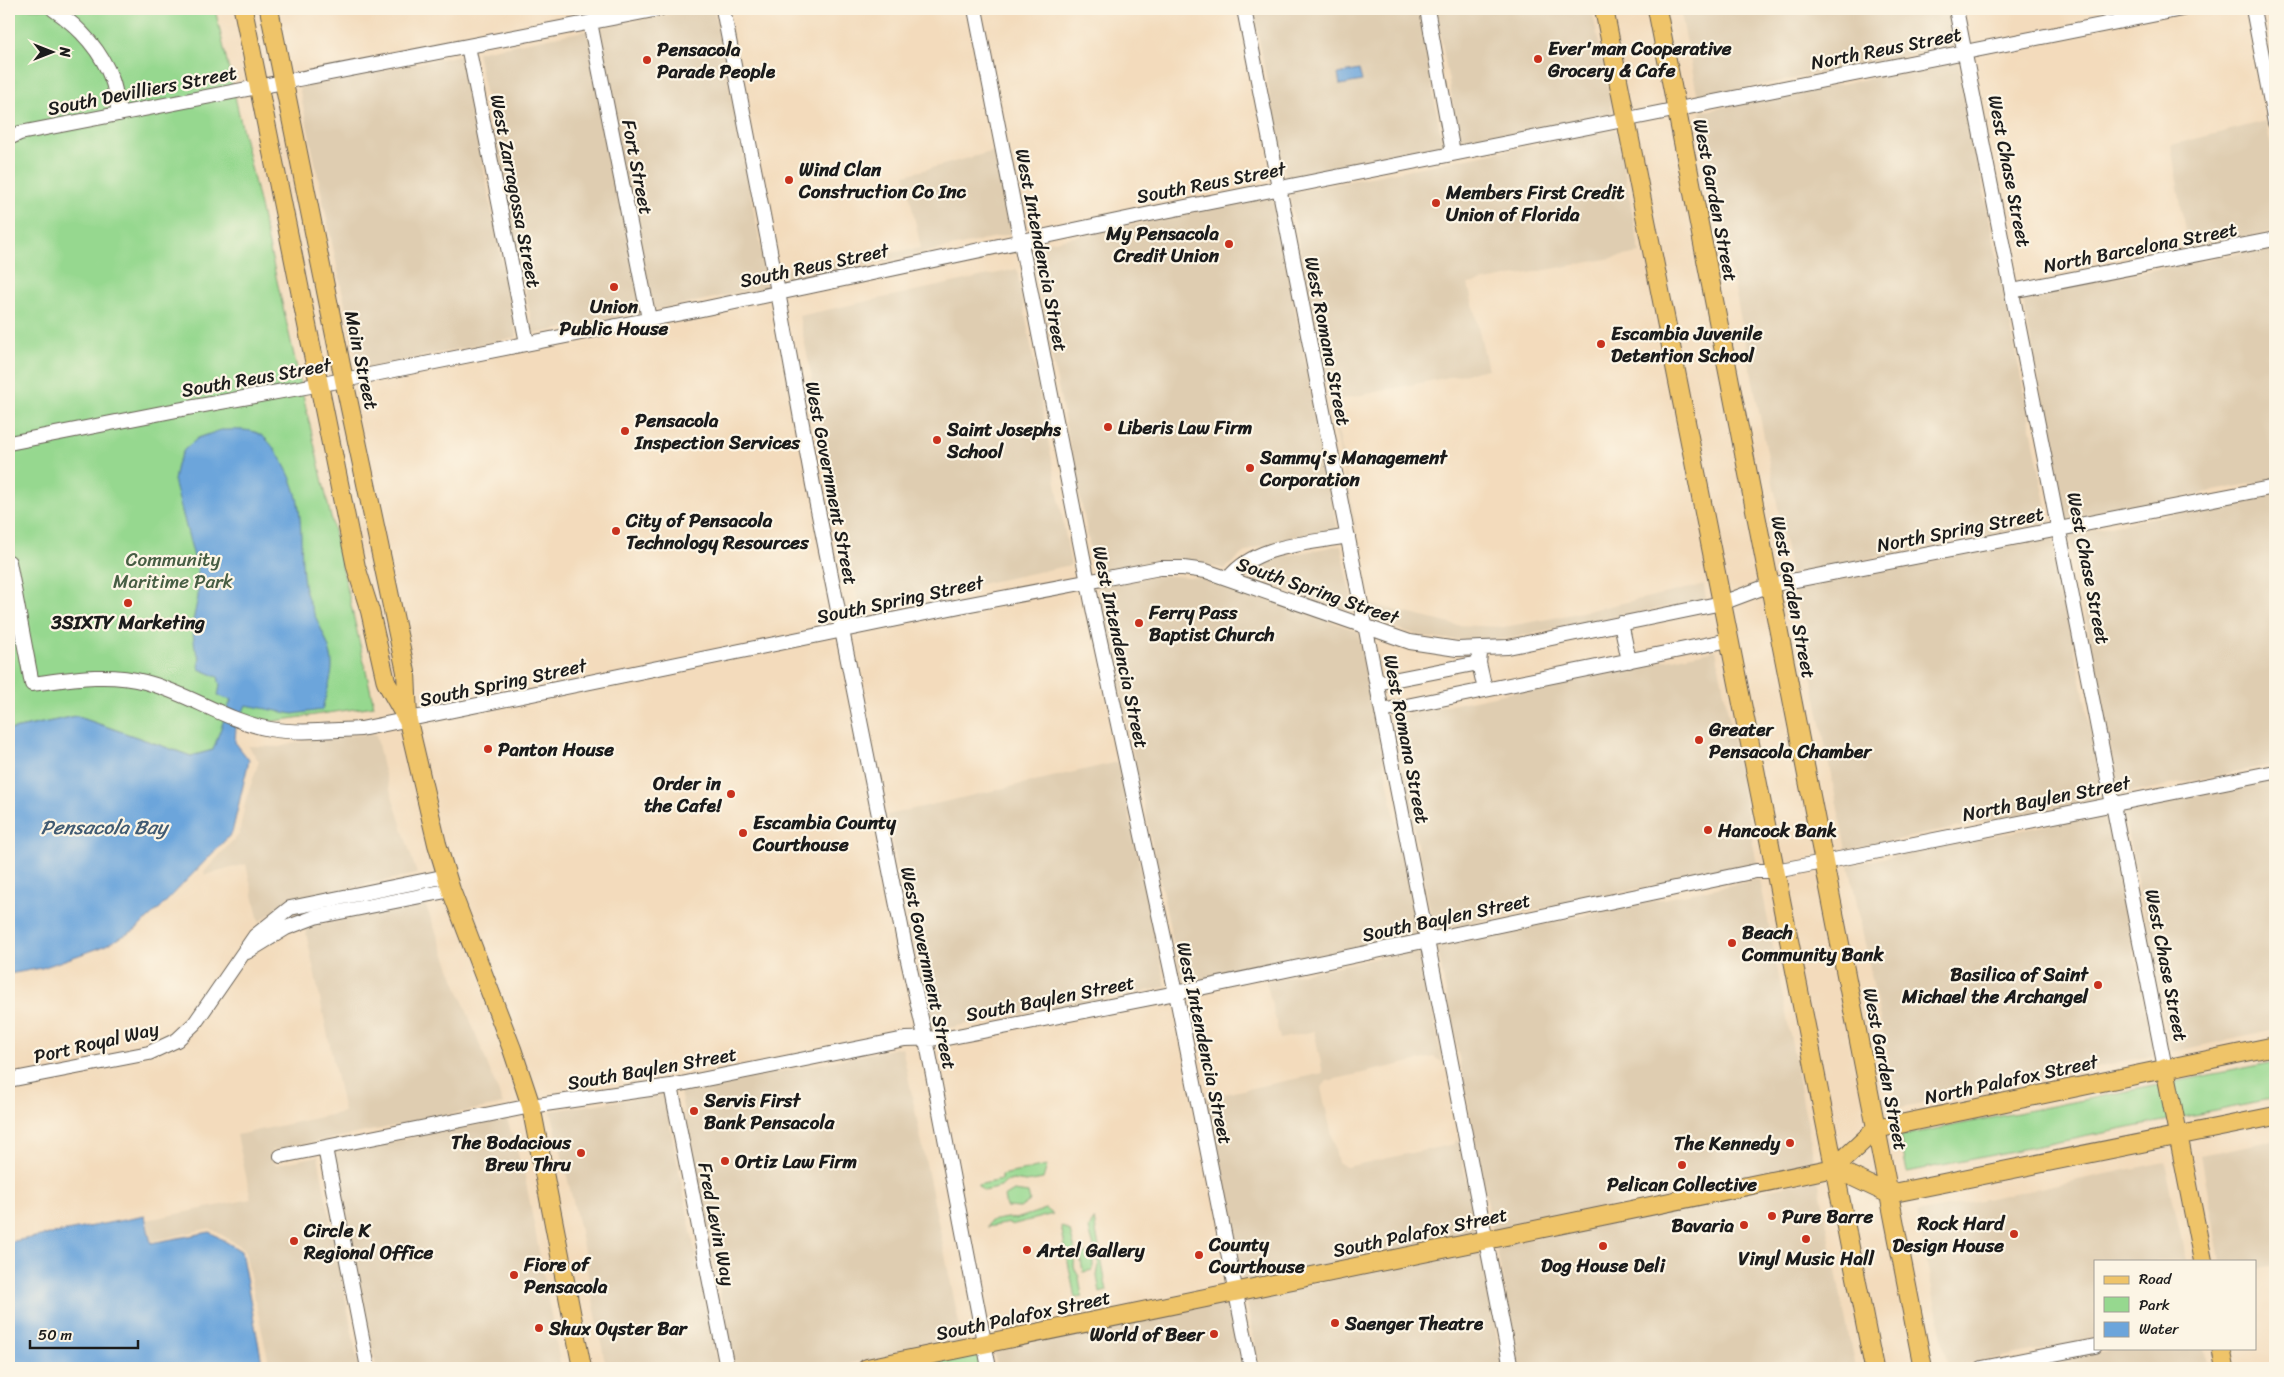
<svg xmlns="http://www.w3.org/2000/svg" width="2284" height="1377" font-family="Sriracha,sans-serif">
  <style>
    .built { fill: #dfcdb1 }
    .green { fill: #96d88f; stroke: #597a56 }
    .water { fill: #6ca5db; stroke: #44607c }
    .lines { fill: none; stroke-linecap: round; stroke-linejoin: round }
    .minor-casing { stroke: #675f54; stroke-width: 16 }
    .major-casing { stroke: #675f54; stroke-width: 20 }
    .minor { stroke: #fff; stroke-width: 14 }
    .major { stroke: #efc469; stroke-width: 18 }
    .poi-dot { fill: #c8321e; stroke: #fcf5e5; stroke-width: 2 }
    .labels { text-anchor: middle; stroke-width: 4.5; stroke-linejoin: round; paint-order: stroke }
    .poi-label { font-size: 19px; font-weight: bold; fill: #1c1c1c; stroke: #fcf5e5; text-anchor: start }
    .street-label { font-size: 19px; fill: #1c1c1c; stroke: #fcf5e5 }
    .park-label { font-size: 19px; fill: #475e44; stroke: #fcf5e5 }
    .water-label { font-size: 20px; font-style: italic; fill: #405a72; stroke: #fcf5e5 }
  </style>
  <rect width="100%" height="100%" fill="#fcf5e5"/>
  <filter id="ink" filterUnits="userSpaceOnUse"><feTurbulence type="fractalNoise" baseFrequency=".02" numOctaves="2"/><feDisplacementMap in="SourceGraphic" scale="10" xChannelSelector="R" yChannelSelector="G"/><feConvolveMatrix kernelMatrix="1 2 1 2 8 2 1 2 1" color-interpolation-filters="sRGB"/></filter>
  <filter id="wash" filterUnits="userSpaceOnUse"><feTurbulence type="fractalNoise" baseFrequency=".0096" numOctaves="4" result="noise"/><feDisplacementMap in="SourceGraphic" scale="20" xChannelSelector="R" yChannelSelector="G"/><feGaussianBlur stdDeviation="1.12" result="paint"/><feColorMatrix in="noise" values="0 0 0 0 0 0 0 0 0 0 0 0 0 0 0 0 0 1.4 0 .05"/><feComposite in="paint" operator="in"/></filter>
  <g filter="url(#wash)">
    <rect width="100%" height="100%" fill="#f3dbbc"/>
    <path class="built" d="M 696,9 L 714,9 L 769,287 L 534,334 L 477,52 Z
      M 1253,9 L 1419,9 L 1443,148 L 1286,179 Z
      M 1436,9 L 1592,9 L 1613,115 L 1460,145 Z
      M 1680,9 L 1948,9 L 1955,46 L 1698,98 Z
      M 461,55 L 517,337 L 359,370 L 299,87 Z
      M 1958,61 L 2050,523 L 1791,574 L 1700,112 Z
      M 2266,121 L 2275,166 L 2275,231 L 2188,249 L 2171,145 Z
      M 1616,129 L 1640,253 L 1468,284 L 1488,369 L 1333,401 L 1370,604 L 1455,625 L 1504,627 L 1559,617 L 1704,585 L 1706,599 L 1507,639 L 1481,641 L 1427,638 L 1373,621 L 1289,193 Z
      M 995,151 L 1011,234 L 785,283 L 782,270 L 921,248 L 905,175 Z
      M 1273,196 L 1338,531 L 1257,547 L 1242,554 L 1225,569 L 1185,561 L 1160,560 L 1095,572 L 1030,246 Z
      M 2275,246 L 2275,479 L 2066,520 L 2022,296 Z
      M 1017,269 L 1071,565 L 860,609 L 799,316 Z
      M 2275,494 L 2275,764 L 2120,795 L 2069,534 Z
      M 2053,537 L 2104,798 L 1846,850 L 1794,588 Z
      M 1341,545 L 1355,614 L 1241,574 L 1264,560 Z
      M 1161,575 L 1204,578 L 1358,631 L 1418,935 L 1182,984 L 1097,586 Z
      M 1716,650 L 1757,864 L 1434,931 L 1392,717 Z
      M 376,734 L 383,768 L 417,874 L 288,901 L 259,922 L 246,864 L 205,875 L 204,872 L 239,834 L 246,799 L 259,761 L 248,746 L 279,747 L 321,737 Z
      M 1118,762 L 1166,987 L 931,1031 L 887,815 Z
      M 2275,779 L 2275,1030 L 2171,1052 L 2123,809 Z
      M 2107,813 L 2154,1055 L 1898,1108 L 1849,865 Z
      M 1760,879 L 1815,1164 L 1493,1231 L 1437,946 Z
      M 424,901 L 503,1104 L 271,1151 L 275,1165 L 318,1156 L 359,1368 L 270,1368 L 244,1248 L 210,1228 L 152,1241 L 147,1220 L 251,1199 L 237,1135 L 344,1112 L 305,928 Z
      M 1421,949 L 1444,1070 L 1442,1062 L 1434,1057 L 1327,1081 L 1321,1088 L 1338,1162 L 1346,1167 L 1454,1144 L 1458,1138 L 1477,1235 L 1243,1283 L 1205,1098 L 1323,1073 L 1314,1031 L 1280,1039 L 1266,981 Z
      M 902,1047 L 963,1342 L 829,1368 L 735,1368 L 680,1092 Z
      M 664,1094 L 718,1368 L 606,1368 L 579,1226 L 551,1111 Z
      M 507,1119 L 525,1177 L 561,1368 L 376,1368 L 334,1153 Z
      M 2275,1140 L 2275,1266 L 2255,1270 L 2255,1261 L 2220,1261 L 2201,1155 Z
      M 2165,1162 L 2186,1261 L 2095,1261 L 2095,1338 L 1948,1368 L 1917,1213 Z
      M 1818,1179 L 1855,1368 L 1520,1368 L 1496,1246 Z
      M 1480,1249 L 1503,1368 L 1259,1368 L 1246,1297 Z
      M 1229,1301 L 1242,1368 L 997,1368 L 994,1351 Z
      M 2120,1348 L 2204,1348 L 2208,1368 L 2019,1368 Z"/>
    <path class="green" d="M 9,9 L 215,9 L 374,706 L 236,727 L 213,750 L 191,756 L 76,716 L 9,730 Z
      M 2275,1062 L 2275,1099 L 1907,1172 L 1900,1136 Z
      M 1047,1166 L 1043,1179 L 1026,1182 L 1013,1180 L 1006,1182 L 1001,1187 L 984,1191 L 977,1185 L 1001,1180 L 1001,1175 Z
      M 1014,1191 L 1028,1193 L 1030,1201 L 1020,1208 L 1006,1207 L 1004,1197 Z
      M 1046,1209 L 1053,1214 L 1011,1225 L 1010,1223 L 987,1227 L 990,1221 L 1007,1218 L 1016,1219 Z
      M 1094,1219 L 1107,1291 L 1100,1293 L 1097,1276 L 1099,1265 L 1089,1229 Z
      M 1061,1226 L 1070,1231 L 1075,1250 L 1074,1267 L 1079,1277 L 1082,1297 L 1075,1298 Z
      M 1089,1253 L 1093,1261 L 1093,1270 L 1083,1272 L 1080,1255 Z
      M 984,1346 L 989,1368 L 867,1368 Z"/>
    <path class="water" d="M 1359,70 L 1362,81 L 1340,85 L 1338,74 Z
      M 221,430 C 232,430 246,429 255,432 C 264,435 272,445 277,453 C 309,501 297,531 304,584 C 308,610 333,643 332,666 C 332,680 325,696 322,710 L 293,714 L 246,705 L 236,727 L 235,742 L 249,760 L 232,833 L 160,908 L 135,930 L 102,947 L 42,968 L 9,974 L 9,730 L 76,716 L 191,756 L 213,750 L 231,700 L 218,696 L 220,685 L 218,677 L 199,669 L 200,658 L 195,648 L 192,626 L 198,597 L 198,572 L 174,481 L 177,464 L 184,450 L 198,438 Z
      M 145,1216 L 151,1243 L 210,1232 L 241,1251 L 263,1368 L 9,1368 L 9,1242 Z"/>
  </g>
  <g filter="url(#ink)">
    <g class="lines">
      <g class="minor-casing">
        <path id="minor" d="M 53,9 C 78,26 101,50 112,80 C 116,90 117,103 119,114
          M 723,9 L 778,292 L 813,485 L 907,956 L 929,1054 L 989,1368
          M 975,9 L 1094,613 L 1176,993 L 1251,1368
          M 1244,9 L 1511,1368
          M 1427,9 L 1453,153
          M 1956,9 L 2165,1068
          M 2253,9 L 2275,123
          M 590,22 L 649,319
          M 468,46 L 527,343
          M 9,138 L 20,133 L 659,9
          M 2012,291 L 2275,239
          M 9,443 L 177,410 L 344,380 L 702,309 L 1150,214 L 2182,9
          M 9,562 L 32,684 C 70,679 108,672 145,682 C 188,693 226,721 270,729 C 299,734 331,730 361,729 L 960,606 L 1160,568 L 1183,568 L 1206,571 L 1410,642 L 1457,649 L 1508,647 L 1722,603 L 1770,585 L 2275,487
          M 1229,578 C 1256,544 1308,544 1348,536
          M 1621,623 L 1629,661
          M 1480,654 L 1479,663 L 1485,690
          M 1377,683 L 1479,663
          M 1382,711 L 1729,640
          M 247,952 L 286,928 L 315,917 L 451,890
          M 9,1080 L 149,1053 L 177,1040 L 195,1023 L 255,936 L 290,908 L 447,876
          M 671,1086 L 727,1368
          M 325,1148 L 368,1368
          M 281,1156 L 531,1106 L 671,1086 L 905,1039 L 947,1038 L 1176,993 L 1756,871 L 1775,871 L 1824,862 L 2275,772
          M 1982,1368 L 2095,1346"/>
      </g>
      <g class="major-casing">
        <path id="major" d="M 243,9 L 356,567 L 370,611 L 386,682 L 408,721 L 437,844 L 451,890 L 512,1049 L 531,1106 L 582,1368
          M 269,9 L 344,380 L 406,672 L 408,717
          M 1604,9 L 1874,1368
          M 1657,9 L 1923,1368
          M 2165,1068 L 2203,1261
          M 1834,1168 L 1876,1129 L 2275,1046
          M 1834,1168 L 1889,1194 L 2275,1116
          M 2221,1348 L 2225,1368
          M 867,1368 L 1834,1168"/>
      </g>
      <use href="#minor" class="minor"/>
      <use href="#major" class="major"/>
    </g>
  </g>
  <g class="poi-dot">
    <circle cx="1538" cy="59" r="5"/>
    <circle cx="647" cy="60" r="5"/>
    <circle cx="789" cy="180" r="5"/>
    <circle cx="1436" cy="203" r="5"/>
    <circle cx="1229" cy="244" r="5"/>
    <circle cx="614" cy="287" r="5"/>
    <circle cx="1601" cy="344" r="5"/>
    <circle cx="1108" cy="427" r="5"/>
    <circle cx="625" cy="431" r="5"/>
    <circle cx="937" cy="440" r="5"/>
    <circle cx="1250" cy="468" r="5"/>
    <circle cx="616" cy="531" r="5"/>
    <circle cx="128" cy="603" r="5"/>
    <circle cx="1139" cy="623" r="5"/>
    <circle cx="1699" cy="740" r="5"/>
    <circle cx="488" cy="749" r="5"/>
    <circle cx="731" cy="794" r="5"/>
    <circle cx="1708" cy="830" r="5"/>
    <circle cx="743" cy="833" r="5"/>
    <circle cx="1732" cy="943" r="5"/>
    <circle cx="2098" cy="985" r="5"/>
    <circle cx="694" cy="1111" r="5"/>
    <circle cx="1790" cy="1143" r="5"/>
    <circle cx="581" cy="1153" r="5"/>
    <circle cx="725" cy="1161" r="5"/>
    <circle cx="1682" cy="1165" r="5"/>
    <circle cx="1772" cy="1216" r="5"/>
    <circle cx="1744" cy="1225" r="5"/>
    <circle cx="2014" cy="1234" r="5"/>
    <circle cx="1806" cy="1239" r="5"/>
    <circle cx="294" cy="1241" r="5"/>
    <circle cx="1603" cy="1246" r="5"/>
    <circle cx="1027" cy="1250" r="5"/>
    <circle cx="1199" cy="1255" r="5"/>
    <circle cx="514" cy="1275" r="5"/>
    <circle cx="1335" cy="1323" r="5"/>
    <circle cx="539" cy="1328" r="5"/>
    <circle cx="1214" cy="1334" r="5"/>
  </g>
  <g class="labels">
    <g class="poi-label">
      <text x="1548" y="55">Ever'man Cooperative<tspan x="1548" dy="22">Grocery &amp; Cafe</tspan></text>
      <text x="657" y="56">Pensacola<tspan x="657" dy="22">Parade People</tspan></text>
      <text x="799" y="176">Wind Clan<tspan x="799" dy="22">Construction Co Inc</tspan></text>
      <text x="1446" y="199">Members First Credit<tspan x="1446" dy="22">Union of Florida</tspan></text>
      <text x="1219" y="240" text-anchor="end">My Pensacola<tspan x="1219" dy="22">Credit Union</tspan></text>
      <text x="614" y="313" text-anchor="middle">Union<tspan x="614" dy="22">Public House</tspan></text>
      <text x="1611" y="340">Escambia Juvenile<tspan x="1611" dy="22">Detention School</tspan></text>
      <text x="635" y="427">Pensacola<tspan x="635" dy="22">Inspection Services</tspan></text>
      <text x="1118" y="434">Liberis Law Firm</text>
      <text x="947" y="436">Saint Josephs<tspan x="947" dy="22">School</tspan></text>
      <text x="1260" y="464">Sammy's Management<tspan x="1260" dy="22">Corporation</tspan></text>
      <text x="626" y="527">City of Pensacola<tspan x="626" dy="22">Technology Resources</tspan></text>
      <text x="1149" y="619">Ferry Pass<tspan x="1149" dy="22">Baptist Church</tspan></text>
      <text x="128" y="629" text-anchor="middle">3SIXTY Marketing</text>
      <text x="1709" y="736">Greater<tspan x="1709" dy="22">Pensacola Chamber</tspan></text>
      <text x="498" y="756">Panton House</text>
      <text x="721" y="790" text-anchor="end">Order in<tspan x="721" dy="22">the Cafe!</tspan></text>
      <text x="753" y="829">Escambia County<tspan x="753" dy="22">Courthouse</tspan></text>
      <text x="1718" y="837">Hancock Bank</text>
      <text x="1742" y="939">Beach<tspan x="1742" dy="22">Community Bank</tspan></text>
      <text x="2088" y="981" text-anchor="end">Basilica of Saint<tspan x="2088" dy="22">Michael the Archangel</tspan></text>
      <text x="704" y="1107">Servis First<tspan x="704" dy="22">Bank Pensacola</tspan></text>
      <text x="571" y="1149" text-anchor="end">The Bodacious<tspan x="571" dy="22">Brew Thru</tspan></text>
      <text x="1780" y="1150" text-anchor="end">The Kennedy</text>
      <text x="735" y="1168">Ortiz Law Firm</text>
      <text x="1682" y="1191" text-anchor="middle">Pelican Collective</text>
      <text x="1782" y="1223">Pure Barre</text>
      <text x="2004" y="1230" text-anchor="end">Rock Hard<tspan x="2004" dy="22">Design House</tspan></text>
      <text x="1734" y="1232" text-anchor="end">Bavaria</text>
      <text x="304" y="1237">Circle K<tspan x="304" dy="22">Regional Office</tspan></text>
      <text x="1209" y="1251">County<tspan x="1209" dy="22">Courthouse</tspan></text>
      <text x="1037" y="1257">Artel Gallery</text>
      <text x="1806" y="1265" text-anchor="middle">Vinyl Music Hall</text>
      <text x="524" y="1271">Fiore of<tspan x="524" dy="22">Pensacola</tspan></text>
      <text x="1603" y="1272" text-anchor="middle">Dog House Deli</text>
      <text x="1345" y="1330">Saenger Theatre</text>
      <text x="549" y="1335">Shux Oyster Bar</text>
      <text x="1204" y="1341" text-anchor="end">World of Beer</text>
    </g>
    <g class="street-label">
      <text transform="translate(1886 48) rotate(-11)" y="7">North Reus Street</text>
      <text transform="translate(142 90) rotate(-11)" y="7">South Devilliers Street</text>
      <text transform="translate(638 167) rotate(79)" y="7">Fort Street</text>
      <text transform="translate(2010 171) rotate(79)" y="7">West Chase Street</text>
      <text transform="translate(1211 182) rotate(-11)" y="7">South Reus Street</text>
      <text transform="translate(516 191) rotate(79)" y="7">West Zarragossa Street</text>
      <text transform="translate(1716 200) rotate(79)" y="7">West Garden Street</text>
      <text transform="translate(2140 247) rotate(-11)" y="7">North Barcelona Street</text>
      <text transform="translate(1042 250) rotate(79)" y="7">West Intendencia Street</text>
      <text transform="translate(814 265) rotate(-12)" y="7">South Reus Street</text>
      <text transform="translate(1328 341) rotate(79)" y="7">West Romana Street</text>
      <text transform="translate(362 360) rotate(78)" y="7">Main Street</text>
      <text transform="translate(256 377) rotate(-10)" y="7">South Reus Street</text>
      <text transform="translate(832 483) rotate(79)" y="7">West Government Street</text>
      <text transform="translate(1960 529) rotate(-11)" y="7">North Spring Street</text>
      <text transform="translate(2089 568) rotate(79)" y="7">West Chase Street</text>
      <text transform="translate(1318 590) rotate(19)" y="7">South Spring Street</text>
      <text transform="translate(1794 597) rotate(79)" y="7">West Garden Street</text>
      <text transform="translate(900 599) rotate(-12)" y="7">South Spring Street</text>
      <text transform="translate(1121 647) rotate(78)" y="7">West Intendencia Street</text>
      <text transform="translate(503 682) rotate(-12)" y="7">South Spring Street</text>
      <text transform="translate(1407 739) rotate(79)" y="7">West Romana Street</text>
      <text transform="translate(2046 798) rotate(-11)" y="7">North Baylen Street</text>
      <text transform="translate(1446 917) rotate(-12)" y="7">South Baylen Street</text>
      <text transform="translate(2167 965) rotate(79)" y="7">West Chase Street</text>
      <text transform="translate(929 968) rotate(78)" y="7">West Government Street</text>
      <text transform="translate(1050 998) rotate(-11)" y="7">South Baylen Street</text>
      <text transform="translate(96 1042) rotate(-13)" y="7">Port Royal Way</text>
      <text transform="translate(1205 1043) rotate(78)" y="7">West Intendencia Street</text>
      <text transform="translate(652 1068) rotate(-10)" y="7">South Baylen Street</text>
      <text transform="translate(1886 1069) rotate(79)" y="7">West Garden Street</text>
      <text transform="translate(2011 1079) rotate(-12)" y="7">North Palafox Street</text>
      <text transform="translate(717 1224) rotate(79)" y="7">Fred Levin Way</text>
      <text transform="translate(1420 1232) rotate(-12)" y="7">South Palafox Street</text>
      <text transform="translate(1023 1315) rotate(-12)" y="7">South Palafox Street</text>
    </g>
    <g class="park-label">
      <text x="173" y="566">Community<tspan x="173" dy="22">Maritime Park</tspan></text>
    </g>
    <g class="water-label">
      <text x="104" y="834">Pensacola Bay</text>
    </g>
  </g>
  <rect width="2284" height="1377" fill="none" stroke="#fcf5e5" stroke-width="30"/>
  <rect x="2094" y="1260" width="162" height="90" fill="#fcf5e5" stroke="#a29e95"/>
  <rect x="2104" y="1276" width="25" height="8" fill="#efc469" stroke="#a29e95"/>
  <text x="2139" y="1284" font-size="15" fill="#1c1c1c">Road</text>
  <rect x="2104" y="1297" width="25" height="15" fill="#96d88f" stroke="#a29e95"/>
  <text x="2139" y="1310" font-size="15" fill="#1c1c1c">Park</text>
  <rect x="2104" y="1322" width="25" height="15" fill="#6ca5db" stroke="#a29e95"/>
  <text x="2139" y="1334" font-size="15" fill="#1c1c1c">Water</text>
  <g transform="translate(52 52) rotate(90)" stroke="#fcf5e5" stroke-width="4" paint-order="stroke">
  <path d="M0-4L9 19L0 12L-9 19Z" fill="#1c1c1c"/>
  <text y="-8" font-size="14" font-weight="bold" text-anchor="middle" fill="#1c1c1c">N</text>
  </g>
  <path d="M30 1340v8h108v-8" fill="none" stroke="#1c1c1c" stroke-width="2.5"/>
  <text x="38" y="1340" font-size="15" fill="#1c1c1c" stroke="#fcf5e5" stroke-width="4" paint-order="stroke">50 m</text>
</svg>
